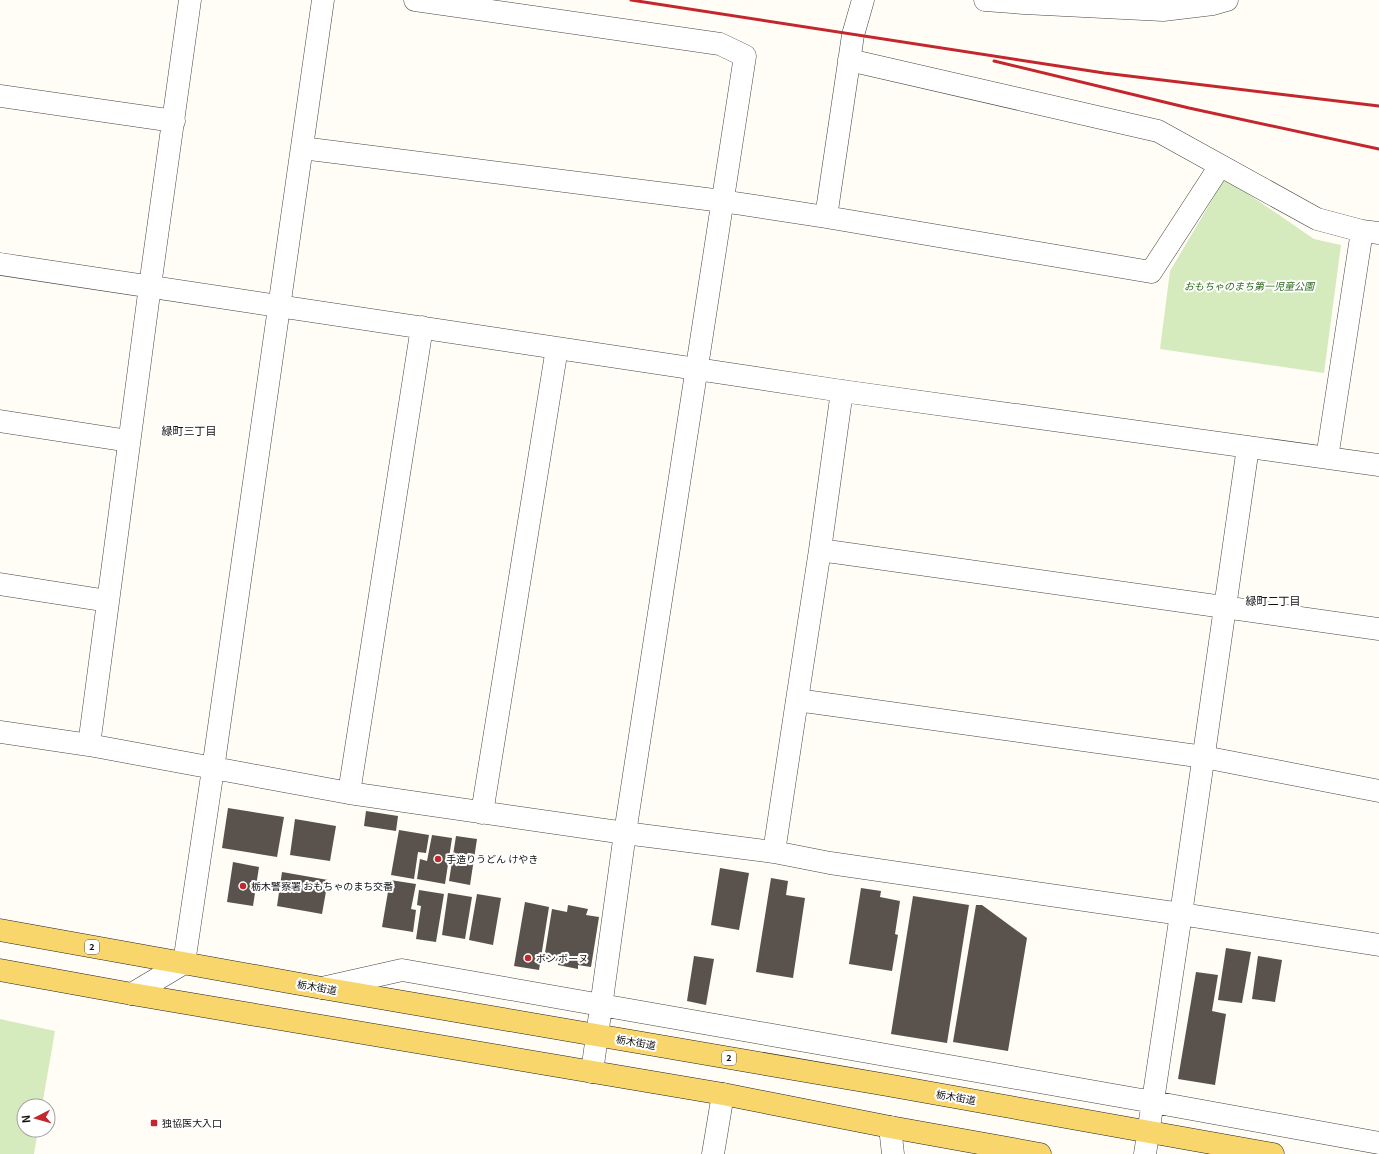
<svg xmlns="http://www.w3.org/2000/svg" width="1379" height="1154" font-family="Georgia,'Noto Sans JP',serif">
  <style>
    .green { fill: #d5ebbd }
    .building { fill: #5a524d }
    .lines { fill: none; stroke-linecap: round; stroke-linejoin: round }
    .minor-casing { stroke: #444; stroke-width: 23 }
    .major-casing { stroke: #222; stroke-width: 23 }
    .minor { stroke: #fff; stroke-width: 22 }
    .major { stroke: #f9d66b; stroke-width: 22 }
    .rail { stroke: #c4262e; stroke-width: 3 }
    .poi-dot { fill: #c4262e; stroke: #fff; stroke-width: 1.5 }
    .labels { text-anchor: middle; stroke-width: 4; stroke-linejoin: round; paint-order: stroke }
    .shield { fill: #fff; stroke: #585858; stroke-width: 1 }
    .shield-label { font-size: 9px; font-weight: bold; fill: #111 }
    .park-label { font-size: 10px; font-style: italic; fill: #2f6b1f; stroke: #fff }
    .poi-label { font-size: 10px; fill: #111; stroke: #fff; text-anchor: start }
    .street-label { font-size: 10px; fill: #111; stroke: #fff }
    .neighbourhood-label { font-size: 11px; fill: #111; stroke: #fff }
  </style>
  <rect width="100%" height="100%" fill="#fffdf5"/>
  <path class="green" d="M 1225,178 L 1314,239 L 1341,245 L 1324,373 L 1160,349 L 1170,271 Z
    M 0,1019 L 55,1031 L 42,1106 L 24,1106 L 24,1130 L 38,1130 L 34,1154 L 0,1154 Z"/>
  <path class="building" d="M 228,808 L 284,817 L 277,857 L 222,848 Z
    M 366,811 L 398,816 L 396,831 L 364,826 Z
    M 295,819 L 336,826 L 330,861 L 290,855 Z
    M 399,830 L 429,835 L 426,853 L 418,852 L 414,879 L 391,875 Z
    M 432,835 L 452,838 L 445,884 L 417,879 L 420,859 L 427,861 Z
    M 456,836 L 477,839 L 470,885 L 449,881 Z
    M 233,862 L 259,867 L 253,906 L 227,902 Z
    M 720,868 L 749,873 L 739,930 L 711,925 Z
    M 282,872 L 328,880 L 322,914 L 277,906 Z
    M 771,878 L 788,881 L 786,895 L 805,898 L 793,978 L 756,972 Z
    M 390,880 L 416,884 L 411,909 L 416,910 L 413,932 L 382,927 Z
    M 861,888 L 881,891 L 880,897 L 900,901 L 895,934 L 898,935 L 892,971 L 849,964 Z
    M 419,890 L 444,894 L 436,942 L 416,939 L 421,906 L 417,905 Z
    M 448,893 L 472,897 L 465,939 L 442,935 Z
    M 477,894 L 501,898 L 493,945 L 469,940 Z
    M 913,896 L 969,905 L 947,1043 L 891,1034 Z
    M 525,902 L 549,907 L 539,970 L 514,966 Z
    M 568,905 L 588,909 L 586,915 L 599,917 L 591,967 L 578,965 L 578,969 L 558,965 L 559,961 L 544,959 L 552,909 L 567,912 Z
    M 976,905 L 982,905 L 1027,938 L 1008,1051 L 953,1042 Z
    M 1226,948 L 1251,952 L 1242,1003 L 1218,1000 Z
    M 694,956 L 714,959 L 706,1005 L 687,1001 Z
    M 1258,956 L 1282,960 L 1275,1002 L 1252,999 Z
    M 1196,972 L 1218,975 L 1212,1011 L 1226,1014 L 1215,1085 L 1178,1079 Z"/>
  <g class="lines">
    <g class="minor-casing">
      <path id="minor" d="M 415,0 L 720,44 L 745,56 L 625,833 L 592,1072
        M 985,0 L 1024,3 L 1163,10 L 1213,4 L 1227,0
        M 849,60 L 1158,131 L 1317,219 L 1362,231 L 1379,233
        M 0,96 L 174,121
        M 302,148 L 722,201 L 826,217 L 853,35 L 863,0
        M 826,217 L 1151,272 L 1220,166
        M 0,264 L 842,391 L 1379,465
        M 0,421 L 129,441
        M 1327,458 L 1362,231
        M 820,550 L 1379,629
        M 0,584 L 108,601
        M 797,700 L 820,550 L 842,391
        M 0,732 L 89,745 L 349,793 L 625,833 L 774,852 L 830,863 L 1181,914 L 1379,945
        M 89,745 L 150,286 L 190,0
        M 349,793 L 422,327
        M 482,813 L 557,348
        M 774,852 L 797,700 L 1204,757 L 1379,791
        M 322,988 L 402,970 L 1153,1102 L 1379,1143
        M 132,994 L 184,963 L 213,769 L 323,0
        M 890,1127 L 893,1154
        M 713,1154 L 723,1094
        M 1145,1154 L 1181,914 L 1248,447"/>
    </g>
    <g class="major-casing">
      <path id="major" d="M 0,930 L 322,988 L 887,1085 L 1273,1154
        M 0,970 L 132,994 L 723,1094 L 890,1127 L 1040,1154"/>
    </g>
    <use href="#minor" class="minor"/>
    <use href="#major" class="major"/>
    <path class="rail" d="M 631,0 L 1104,73 L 1379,106
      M 994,61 L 1189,108 L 1379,149"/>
  </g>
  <g class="poi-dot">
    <circle cx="438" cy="859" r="4"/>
    <circle cx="243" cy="886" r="4"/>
    <circle cx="528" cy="958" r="4"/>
    <rect x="150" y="1119" width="8" height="8" rx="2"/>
  </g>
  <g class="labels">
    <g class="shield">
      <rect x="85" y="940" width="14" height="14" rx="3"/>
      <rect x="722" y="1051" width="14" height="14" rx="3"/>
    </g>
    <g class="shield-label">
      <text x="92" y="950">2</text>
      <text x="729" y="1061">2</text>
    </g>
    <g class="park-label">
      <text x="1249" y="290">おもちゃのまち第一児童公園</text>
    </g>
    <g class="poi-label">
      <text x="446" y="863">手造りうどん けやき</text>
      <text x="251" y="890">栃木警察署 おもちゃのまち交番</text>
      <text x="536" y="962">ボン ボーヌ</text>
      <text x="162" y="1127">独協医大入口</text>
    </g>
    <g class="street-label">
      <text transform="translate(317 987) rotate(10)" y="4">栃木街道</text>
      <text transform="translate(636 1042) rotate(10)" y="4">栃木街道</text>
      <text transform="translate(956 1097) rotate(10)" y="4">栃木街道</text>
    </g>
    <g class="neighbourhood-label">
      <text x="189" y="435">緑町三丁目</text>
      <text x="1273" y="605">緑町二丁目</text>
    </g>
  </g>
  <g transform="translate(36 1118) rotate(264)"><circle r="19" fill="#ffffff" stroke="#a0a0a0"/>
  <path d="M0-3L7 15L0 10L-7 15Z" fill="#c4262e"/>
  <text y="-6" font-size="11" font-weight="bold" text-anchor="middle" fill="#111111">N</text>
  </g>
</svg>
